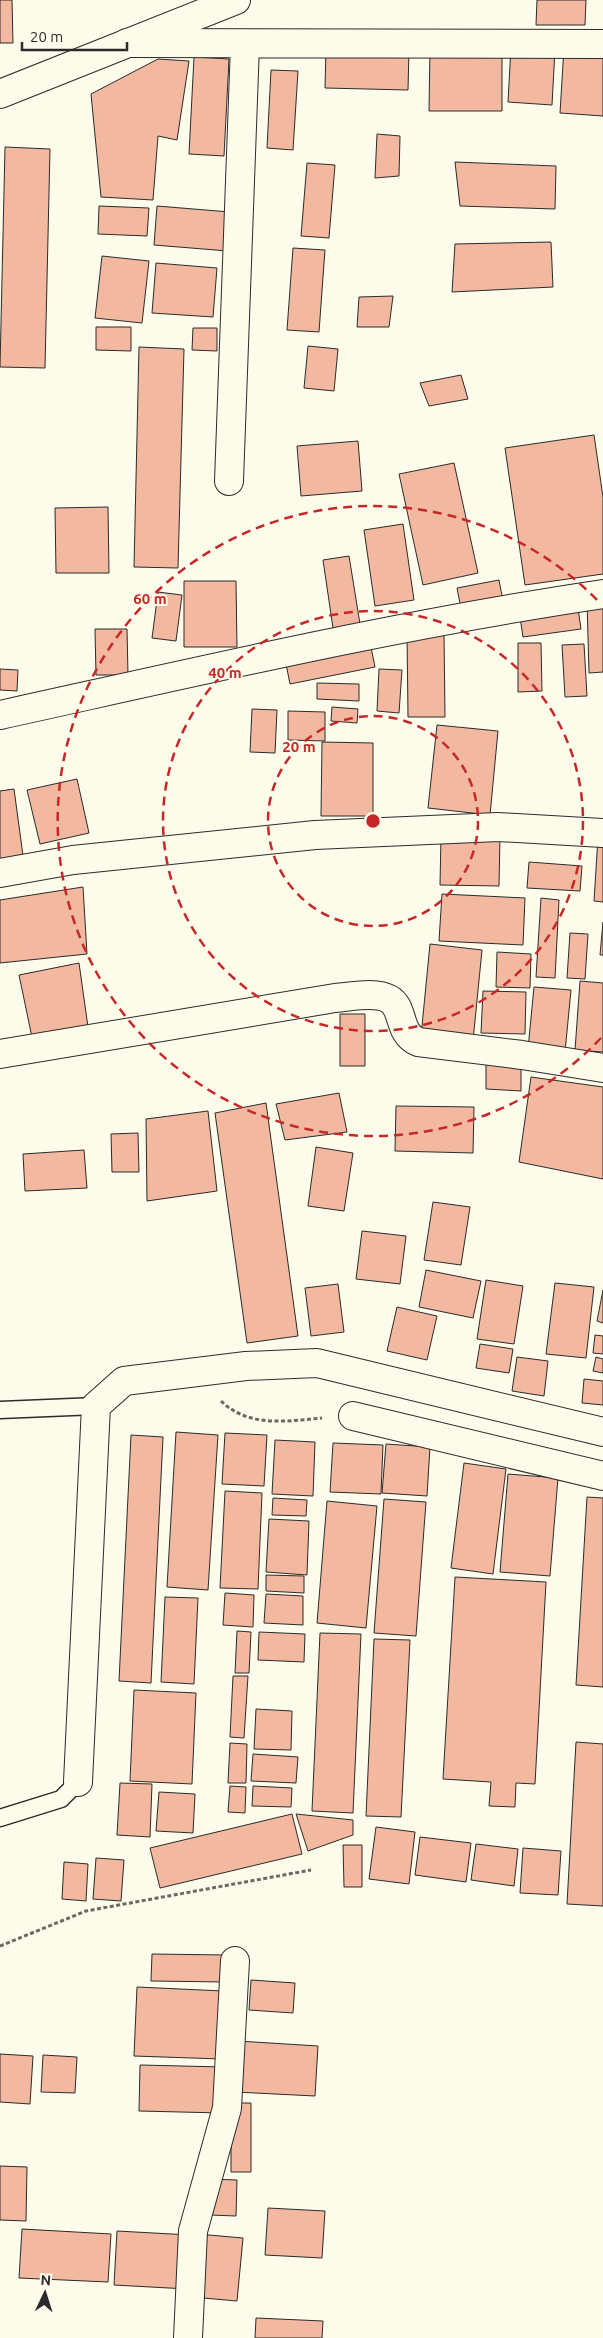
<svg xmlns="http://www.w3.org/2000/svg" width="603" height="2338" font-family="Ubuntu,sans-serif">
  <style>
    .building { fill: #f2b8a0; stroke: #2b2b2b }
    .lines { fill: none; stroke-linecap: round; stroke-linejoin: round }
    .service-casing { stroke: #2b2b2b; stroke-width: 19 }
    .minor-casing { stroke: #2b2b2b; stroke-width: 30 }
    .primary-casing { stroke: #2b2b2b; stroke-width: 30 }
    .path { stroke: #6a6964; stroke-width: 3; stroke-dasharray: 4 2.5; stroke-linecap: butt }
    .service { stroke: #fdfbea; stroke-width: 16 }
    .minor { stroke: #fdfbea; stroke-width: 28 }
    .primary { stroke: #fdfbea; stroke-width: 28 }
    .ring { fill: none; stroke: #c62828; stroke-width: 2.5; stroke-dasharray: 9 6 }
    .centre { fill: #c62828; stroke: #fdfbea; stroke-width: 2.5 }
    .ring-label { font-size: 15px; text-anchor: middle; font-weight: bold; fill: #c62828; stroke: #fdfbea; stroke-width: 4; stroke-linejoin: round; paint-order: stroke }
  </style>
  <rect width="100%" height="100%" fill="#fdfbea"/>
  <path class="building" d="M 0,0 L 12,0 L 13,43 L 0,43 Z
    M 537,0 L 586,0 L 585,25 L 536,25 Z
    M 430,47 L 502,47 L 502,111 L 429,111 Z
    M 511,47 L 555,49 L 552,105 L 508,102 Z
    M 564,47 L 603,50 L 603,116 L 560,113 Z
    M 326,48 L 409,49 L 408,90 L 325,88 Z
    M 194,57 L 229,59 L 224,156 L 189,154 Z
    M 158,59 L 189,61 L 177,140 L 158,136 L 153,200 L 101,197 L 91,94 Z
    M 271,70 L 298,71 L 293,150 L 267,148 Z
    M 377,134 L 400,136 L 399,176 L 375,178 Z
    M 5,147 L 50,149 L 45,368 L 0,367 Z
    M 455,162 L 556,166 L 555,209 L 460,206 Z
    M 307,163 L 335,165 L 329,238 L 301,236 Z
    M 99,206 L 149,208 L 147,236 L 98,234 Z
    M 157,206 L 230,212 L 228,251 L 154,245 Z
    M 551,242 L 553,287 L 452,292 L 455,244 Z
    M 293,248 L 325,250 L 319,332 L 287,330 Z
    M 102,256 L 149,261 L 142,323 L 95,318 Z
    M 156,263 L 217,268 L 213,317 L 152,313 Z
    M 393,296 L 389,327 L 357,327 L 359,297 Z
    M 96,327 L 131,327 L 131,351 L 96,350 Z
    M 193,328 L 217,328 L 217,351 L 192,350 Z
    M 308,346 L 338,349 L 334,391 L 304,388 Z
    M 139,347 L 184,349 L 178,568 L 134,567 Z
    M 461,375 L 468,399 L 429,406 L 420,383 Z
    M 594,435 L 603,497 L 603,574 L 525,585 L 505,448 Z
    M 358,441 L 362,491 L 301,496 L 297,446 Z
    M 454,463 L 478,573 L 423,585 L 399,474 Z
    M 108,507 L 109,573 L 56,573 L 55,508 Z
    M 403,524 L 414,600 L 375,606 L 364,530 Z
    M 349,556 L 360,624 L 333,628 L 323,560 Z
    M 499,580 L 503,601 L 461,609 L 457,588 Z
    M 184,581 L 236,581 L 237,647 L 184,647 Z
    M 158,592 L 182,595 L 176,641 L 152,638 Z
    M 603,600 L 603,672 L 589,673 L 587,601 Z
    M 577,602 L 581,629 L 523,637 L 519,610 Z
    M 95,629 L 127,629 L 128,675 L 96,675 Z
    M 407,632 L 444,632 L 445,717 L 408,717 Z
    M 370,642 L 375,667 L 290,684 L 285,659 Z
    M 518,643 L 541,643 L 542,691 L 518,692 Z
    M 584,644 L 587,696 L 565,697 L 562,645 Z
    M 0,669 L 18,670 L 17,691 L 0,690 Z
    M 379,669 L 402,670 L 399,713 L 377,711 Z
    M 317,683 L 359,684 L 359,701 L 317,699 Z
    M 332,707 L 358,709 L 357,723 L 331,721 Z
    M 252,709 L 277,710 L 275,753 L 250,752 Z
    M 288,711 L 325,712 L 325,741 L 288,740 Z
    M 437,725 L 498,731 L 490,815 L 428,808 Z
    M 322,742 L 373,743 L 373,816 L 321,816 Z
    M 77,779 L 89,833 L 40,844 L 27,790 Z
    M 14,789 L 24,863 L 0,866 L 0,791 Z
    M 441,836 L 500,837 L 499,886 L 440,885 Z
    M 598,837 L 603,838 L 603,902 L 594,901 Z
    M 529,862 L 582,866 L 580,891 L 527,888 Z
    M 83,887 L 87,954 L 0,963 L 0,900 Z
    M 442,894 L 525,898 L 523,945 L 439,941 Z
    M 541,898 L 559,900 L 555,978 L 536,977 Z
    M 603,922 L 603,955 L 600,955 Z
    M 570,933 L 588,934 L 585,979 L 567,978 Z
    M 430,944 L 482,950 L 473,1041 L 421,1036 Z
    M 497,952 L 531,954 L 530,988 L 496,987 Z
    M 79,963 L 88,1027 L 33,1042 L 19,975 Z
    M 580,981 L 603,983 L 603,1052 L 575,1050 Z
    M 534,987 L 571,990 L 565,1052 L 528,1049 Z
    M 483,991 L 526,992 L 525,1034 L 481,1033 Z
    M 340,1014 L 365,1014 L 365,1066 L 340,1066 Z
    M 486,1063 L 521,1065 L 521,1091 L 486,1089 Z
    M 531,1077 L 603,1087 L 603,1179 L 519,1162 Z
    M 339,1093 L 347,1132 L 285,1140 L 276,1104 Z
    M 266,1103 L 298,1336 L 247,1343 L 215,1113 Z
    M 396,1106 L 474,1107 L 473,1153 L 395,1151 Z
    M 208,1111 L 217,1191 L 147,1201 L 146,1119 Z
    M 138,1133 L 139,1172 L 112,1172 L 111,1134 Z
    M 316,1147 L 353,1153 L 344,1211 L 308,1206 Z
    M 84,1150 L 87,1188 L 25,1191 L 23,1154 Z
    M 433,1202 L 470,1207 L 461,1265 L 424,1260 Z
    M 362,1231 L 406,1236 L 400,1284 L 356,1279 Z
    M 426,1270 L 481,1281 L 473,1318 L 419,1307 Z
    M 486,1280 L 523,1286 L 514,1344 L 477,1339 Z
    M 555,1283 L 594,1287 L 586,1358 L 546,1354 Z
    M 338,1284 L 344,1332 L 311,1336 L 305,1288 Z
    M 603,1290 L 603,1323 L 597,1321 Z
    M 397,1307 L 437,1316 L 427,1360 L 387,1351 Z
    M 595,1335 L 603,1336 L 603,1354 L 593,1353 Z
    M 480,1344 L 513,1349 L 509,1373 L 476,1368 Z
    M 517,1357 L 548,1361 L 544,1396 L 512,1391 Z
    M 596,1357 L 603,1359 L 603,1373 L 593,1371 Z
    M 584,1379 L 603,1381 L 603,1405 L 582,1403 Z
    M 176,1432 L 218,1435 L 208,1590 L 167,1587 Z
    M 225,1433 L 267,1435 L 264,1486 L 222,1484 Z
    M 131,1435 L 163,1437 L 151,1683 L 119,1681 Z
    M 275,1440 L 315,1442 L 313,1496 L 272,1494 Z
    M 333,1443 L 383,1445 L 381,1494 L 330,1492 Z
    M 386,1444 L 430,1447 L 427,1496 L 382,1493 Z
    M 464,1463 L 506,1469 L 493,1574 L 451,1568 Z
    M 508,1474 L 558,1478 L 550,1576 L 500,1572 Z
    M 225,1491 L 262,1493 L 258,1589 L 220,1588 Z
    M 587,1497 L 603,1498 L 603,1687 L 576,1685 Z
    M 273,1498 L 307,1500 L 306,1516 L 272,1515 Z
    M 384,1499 L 426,1502 L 416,1636 L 374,1633 Z
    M 327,1501 L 377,1506 L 366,1628 L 317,1623 Z
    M 269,1519 L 309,1521 L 307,1575 L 266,1572 Z
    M 266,1575 L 304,1576 L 304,1593 L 266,1591 Z
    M 455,1577 L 546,1582 L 535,1784 L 516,1783 L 515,1807 L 489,1806 L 491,1782 L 443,1779 Z
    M 225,1593 L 254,1595 L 253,1627 L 223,1625 Z
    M 266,1594 L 303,1596 L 303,1625 L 264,1623 Z
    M 165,1597 L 198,1598 L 194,1684 L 161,1682 Z
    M 237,1631 L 251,1632 L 249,1673 L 235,1673 Z
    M 259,1632 L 305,1634 L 304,1662 L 258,1660 Z
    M 320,1633 L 361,1634 L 353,1813 L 312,1811 Z
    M 374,1639 L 410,1640 L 401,1817 L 366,1816 Z
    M 233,1676 L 248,1676 L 244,1738 L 230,1737 Z
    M 134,1690 L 196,1693 L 192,1784 L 130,1781 Z
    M 256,1709 L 292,1711 L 291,1750 L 254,1749 Z
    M 576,1742 L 603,1744 L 603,1906 L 567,1904 Z
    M 230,1743 L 247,1744 L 246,1783 L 228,1783 Z
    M 253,1754 L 298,1757 L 296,1783 L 251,1781 Z
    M 120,1783 L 152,1784 L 150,1837 L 117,1835 Z
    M 230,1786 L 246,1787 L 245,1813 L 228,1812 Z
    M 253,1786 L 292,1788 L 291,1807 L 252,1806 Z
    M 159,1792 L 195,1794 L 193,1833 L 156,1831 Z
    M 292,1814 L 302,1854 L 160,1888 L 150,1848 Z
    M 296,1814 L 353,1820 L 353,1835 L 308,1851 Z
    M 376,1827 L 415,1832 L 409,1884 L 369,1879 Z
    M 420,1837 L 471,1843 L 466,1882 L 415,1875 Z
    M 476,1844 L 518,1849 L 514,1886 L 471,1880 Z
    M 343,1845 L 362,1845 L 362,1887 L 344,1887 Z
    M 523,1848 L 561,1851 L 558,1895 L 520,1893 Z
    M 96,1858 L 124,1860 L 121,1901 L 93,1899 Z
    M 64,1862 L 88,1864 L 86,1901 L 62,1899 Z
    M 152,1954 L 227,1955 L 226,1982 L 151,1981 Z
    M 251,1980 L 295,1983 L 293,2013 L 249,2010 Z
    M 137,1987 L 223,1991 L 221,2059 L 134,2056 Z
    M 238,2041 L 318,2046 L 315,2096 L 235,2092 Z
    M 0,2054 L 33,2056 L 30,2104 L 0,2102 Z
    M 43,2055 L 77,2057 L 75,2093 L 41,2092 Z
    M 140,2065 L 224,2067 L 222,2113 L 139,2111 Z
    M 231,2103 L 251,2103 L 251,2172 L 231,2172 Z
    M 0,2166 L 27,2167 L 26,2221 L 0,2220 Z
    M 210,2179 L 237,2180 L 236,2216 L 210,2215 Z
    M 268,2208 L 325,2211 L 322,2258 L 265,2255 Z
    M 22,2229 L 111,2234 L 108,2282 L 19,2278 Z
    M 117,2231 L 190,2235 L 187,2289 L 114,2285 Z
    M 198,2234 L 243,2238 L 237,2301 L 192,2297 Z
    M 256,2318 L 323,2321 L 322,2338 L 255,2338 Z"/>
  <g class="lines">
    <g class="service-casing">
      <path id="service" d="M 0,1410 L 96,1406
        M 0,1818 L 61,1799 L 78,1782"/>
    </g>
    <g class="minor-casing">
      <path id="minor" d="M 127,43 L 603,44
        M 229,481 L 245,45
        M 0,715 C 200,671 400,624 603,594
        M 0,873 L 73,860 L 315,835 L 498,827 L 603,833
        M 0,1054 L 335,998 C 351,997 375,991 389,999 C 405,1008 397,1033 418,1042 L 522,1055 L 603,1068
        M 353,1416 L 603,1476
        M 78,1782 L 96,1406 L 124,1381 L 246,1366 L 317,1363 L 603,1432
        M 188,2338 L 193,2231 L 227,2108 L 235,1961"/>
    </g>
    <g class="primary-casing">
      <path id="primary" d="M 0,94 L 236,0"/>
    </g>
    <path class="path" d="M 221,1401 C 249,1428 287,1421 322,1418
      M 0,1946 L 86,1911 L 311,1870"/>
    <use href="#service" class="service"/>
    <use href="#minor" class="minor"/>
    <use href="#primary" class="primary"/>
  </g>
  <g class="ring">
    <circle cx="373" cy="821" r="105"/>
    <circle cx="373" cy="821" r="210"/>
    <path d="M601 1038A315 315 0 1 1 601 604"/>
  </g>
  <circle cx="373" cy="821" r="8" class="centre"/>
  <g class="ring-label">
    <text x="150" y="604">60 m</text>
    <text x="225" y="678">40 m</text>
    <text x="299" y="752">20 m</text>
  </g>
  <g transform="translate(45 2293) rotate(4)" stroke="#fdfbea" stroke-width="4" paint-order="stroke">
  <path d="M0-4L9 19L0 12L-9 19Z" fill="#2b2b2b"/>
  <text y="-8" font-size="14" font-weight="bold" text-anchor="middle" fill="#2b2b2b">N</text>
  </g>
  <path d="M22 42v8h105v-8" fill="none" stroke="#2b2b2b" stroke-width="2.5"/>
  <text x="30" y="42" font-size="15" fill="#2b2b2b" stroke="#fdfbea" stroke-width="4" paint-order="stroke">20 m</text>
</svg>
